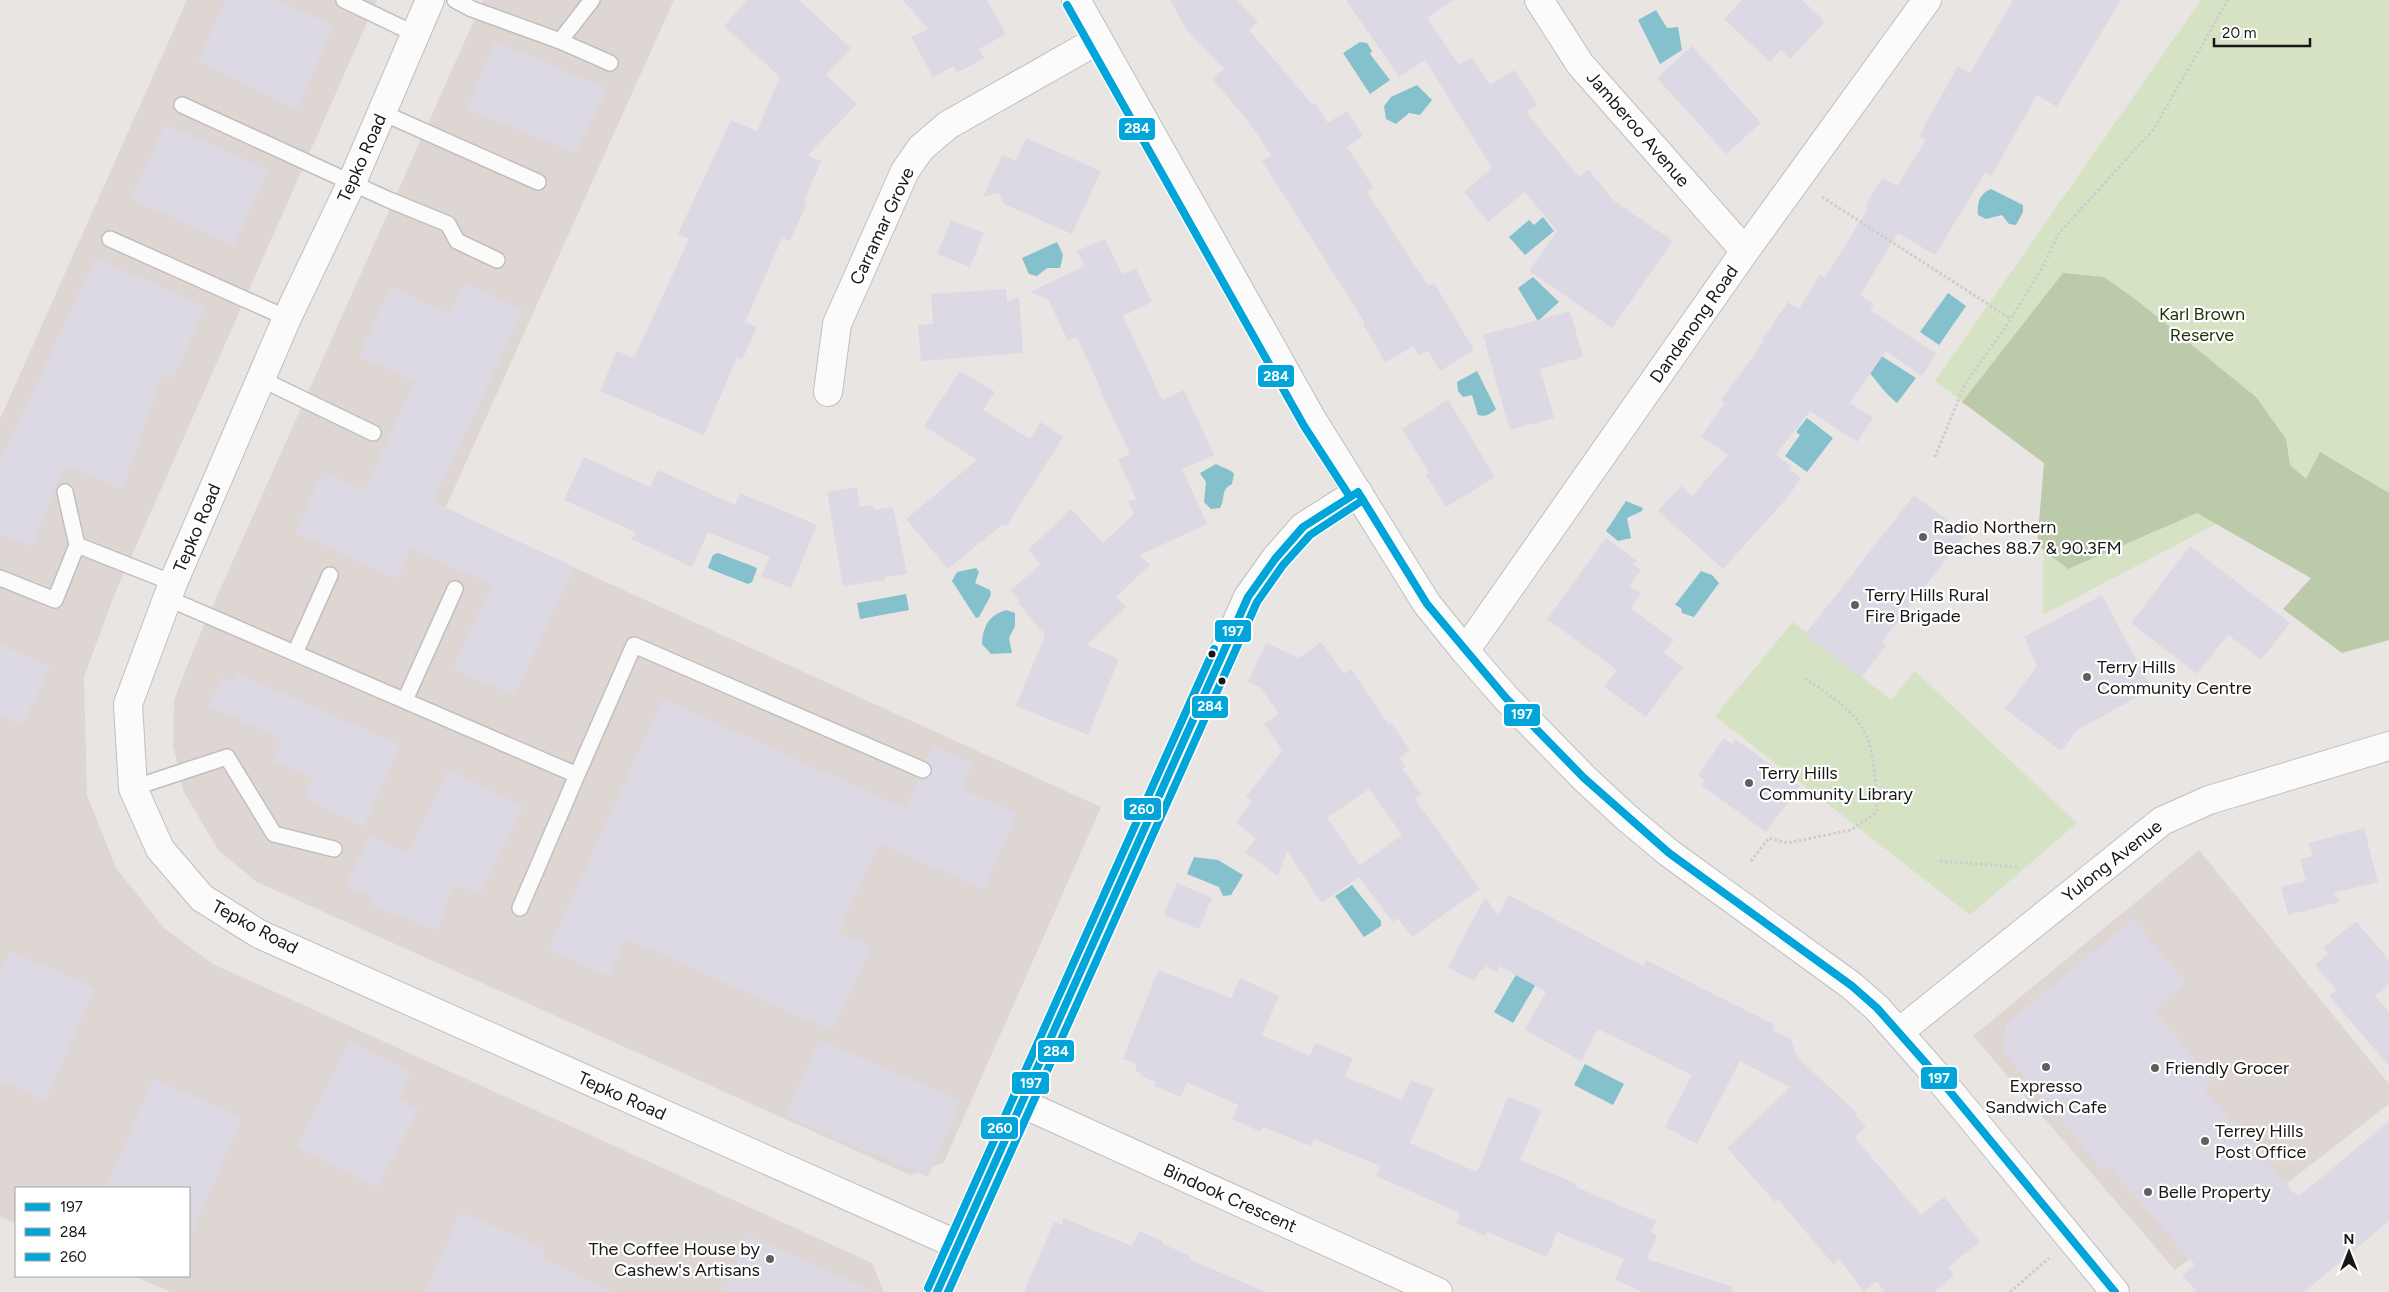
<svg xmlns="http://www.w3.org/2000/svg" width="2389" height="1292" font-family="Figtree,sans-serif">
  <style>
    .built { fill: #ded6d2 }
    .green { fill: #d5e3c4 }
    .forest { fill: #bbcaa8 }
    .water { fill: #85c0cd }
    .building { fill: #dcd9e5; fill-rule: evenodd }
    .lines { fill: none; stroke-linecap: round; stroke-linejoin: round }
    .service-casing { stroke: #c1bfbe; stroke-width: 18 }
    .minor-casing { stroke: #c1bfbe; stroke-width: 30 }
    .tertiary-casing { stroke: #c1bfbe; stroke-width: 30 }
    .path { stroke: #cdcccc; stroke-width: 3; stroke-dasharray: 2.5 2.5; stroke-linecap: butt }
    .service { stroke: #fcfbfb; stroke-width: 15 }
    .minor { stroke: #fcfbfb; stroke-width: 28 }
    .tertiary { stroke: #fcfbfb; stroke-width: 28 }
    .bus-1-casing { stroke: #fff; stroke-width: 11 }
    .bus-2-casing { stroke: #fff; stroke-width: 11 }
    .bus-3-casing { stroke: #fff; stroke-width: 11 }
    .bus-1 { stroke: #02a5d9; stroke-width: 8 }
    .bus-2 { stroke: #02a5d9; stroke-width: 8 }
    .bus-3 { stroke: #02a5d9; stroke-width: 8 }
    .poi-dot { fill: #615f5e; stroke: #fff; stroke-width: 2 }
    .bus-dot { fill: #191716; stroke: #fff; stroke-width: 2 }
    .labels { text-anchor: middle; stroke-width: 4.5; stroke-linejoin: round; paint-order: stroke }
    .street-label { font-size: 18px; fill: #191716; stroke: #fff }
    .park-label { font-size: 18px; fill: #1f3105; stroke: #fff }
    .poi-label { font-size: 18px; fill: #191716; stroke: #fff; text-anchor: start }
    .line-badge { stroke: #fff; stroke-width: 2 }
    .badge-label { font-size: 14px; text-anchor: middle; font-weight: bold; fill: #fff }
  </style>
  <rect width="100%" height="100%" fill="#e8e5e3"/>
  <path class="built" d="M 187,0 L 377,0 L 113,598 L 84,677 L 87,795 L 116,868 L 164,928 L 213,964 L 872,1263 L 884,1292 L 171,1292 L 134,1276 L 189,1276 L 189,1188 L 16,1188 L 16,1224 L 0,1216 L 0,419 Z
    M 483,0 L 674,0 L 445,509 L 1101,807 L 944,1162 L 910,1175 L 257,882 L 218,850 L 183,790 L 173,745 L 174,700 L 194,648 Z
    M 2199,850 L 2389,1084 L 2389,1104 L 2175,1270 L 1973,1036 Z"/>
  <path class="green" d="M 2201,0 L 2389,0 L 2389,618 L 2258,502 L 2043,615 L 2044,463 L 1935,381 Z
    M 1793,622 L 1891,700 L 1915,671 L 2077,823 L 1970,915 L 1715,716 Z"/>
  <path class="forest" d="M 2063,273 L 2104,277 L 2135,299 L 2256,397 L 2286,439 L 2290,465 L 2306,479 L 2320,452 L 2389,493 L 2389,640 L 2342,653 L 2283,609 L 2311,578 L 2197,513 L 2068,569 L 2037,545 L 2044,463 L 1962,402 Z"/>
  <path class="water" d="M 1656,10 L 1667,28 L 1678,27 L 1682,50 L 1660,64 L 1638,20 Z
    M 1360,42 L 1367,43 L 1372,51 L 1370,54 L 1390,80 L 1370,94 L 1343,53 Z
    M 1417,85 L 1432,100 L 1420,115 L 1409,113 L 1396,124 L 1386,119 L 1384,106 L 1391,97 Z
    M 1991,189 L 2023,205 L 2023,212 L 2016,225 L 2009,224 L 2002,215 L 1986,219 L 1978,215 C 1977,203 1979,194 1991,189 Z
    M 1543,217 L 1554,231 L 1525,255 L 1509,237 L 1529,220 L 1534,225 Z
    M 1057,242 L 1063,255 L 1060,268 L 1047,268 L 1037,276 L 1029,274 L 1022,258 Z
    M 1533,277 L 1559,302 L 1538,321 L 1518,288 Z
    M 1948,293 L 1966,306 L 1939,345 L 1920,332 Z
    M 1872,350 L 1916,378 L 1897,403 C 1884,393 1875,378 1863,365 Z
    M 1477,371 L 1496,409 C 1491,414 1486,417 1478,415 L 1472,395 L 1463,397 L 1458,391 L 1457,382 Z
    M 1807,418 L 1833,438 L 1807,472 L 1785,456 L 1800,435 L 1796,432 Z
    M 1216,464 C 1222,468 1231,469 1234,474 L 1232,484 C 1220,490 1226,498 1220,508 L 1211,509 L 1204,502 L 1206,482 L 1200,473 Z
    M 1626,501 L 1643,508 L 1642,511 L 1627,518 L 1631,538 L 1618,541 L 1606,531 Z
    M 718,553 L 755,567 L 757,569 L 752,582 L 748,584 L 710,569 L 708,567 L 713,555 Z
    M 976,568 L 979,572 L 975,583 L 990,590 L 991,595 L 979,617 L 976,618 L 952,581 L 957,572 Z
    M 1701,571 L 1712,575 L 1719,583 L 1694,617 L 1682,613 L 1681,608 L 1675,605 Z
    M 906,594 L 909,610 L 860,619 L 857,603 Z
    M 1006,610 L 1015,613 L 1015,626 L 1009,638 L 1012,653 L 991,654 L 982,644 C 983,626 989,615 1006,610 Z
    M 1194,857 L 1218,860 L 1243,875 L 1231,895 L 1223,896 L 1219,887 L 1187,874 Z
    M 1352,885 L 1381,921 L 1381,926 L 1364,937 L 1335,896 Z
    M 1517,973 L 1536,984 L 1513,1023 L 1494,1012 Z
    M 1585,1064 L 1624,1084 L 1613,1105 L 1574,1085 Z"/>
  <path class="building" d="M 226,0 L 275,0 L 333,25 L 298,109 L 198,61 Z
    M 747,0 L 799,0 L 851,48 L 826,75 L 857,104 L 808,155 L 821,161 L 804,202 L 807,203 L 790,241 L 782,238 L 745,322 L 757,327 L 742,360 L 737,357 L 704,435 L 600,391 L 617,351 L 634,358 L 689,239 L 678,234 L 731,120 L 757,131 L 780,77 L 724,26 Z
    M 903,0 L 987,0 L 1006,34 L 979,49 L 984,58 L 957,73 L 954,66 L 933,77 L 911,37 L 928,29 Z
    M 1170,0 L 1237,0 L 1258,22 L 1249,30 L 1312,104 L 1315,103 L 1328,123 L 1347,111 L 1363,136 L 1347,147 L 1374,188 L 1367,192 L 1428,286 L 1434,283 L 1474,350 L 1440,371 L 1428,351 L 1419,356 L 1414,346 L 1385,362 L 1363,324 L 1365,323 L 1262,161 L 1271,155 L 1249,122 L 1212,79 L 1224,69 L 1186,29 Z
    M 1346,0 L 1453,0 L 1427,18 L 1459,65 L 1472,57 L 1490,85 L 1515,70 L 1537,105 L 1526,112 L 1579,177 L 1588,169 L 1614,201 L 1673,241 L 1612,328 L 1529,271 L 1557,231 L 1525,192 L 1488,222 L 1464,192 L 1492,168 L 1425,60 L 1399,77 Z
    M 1742,0 L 1802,0 L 1825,22 L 1790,59 L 1781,50 L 1770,62 L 1724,19 Z
    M 2013,0 L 2121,0 L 2057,107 L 2037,95 L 1991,176 L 1985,173 L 1935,255 L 1898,233 L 1860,295 L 1874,304 L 1870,310 L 1936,354 L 1922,376 L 1886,351 L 1850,403 L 1873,418 L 1857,442 L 1810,411 L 1776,455 L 1792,467 L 1790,470 L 1801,478 L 1787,498 L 1723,569 L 1658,511 L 1681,486 L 1692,496 L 1728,455 L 1701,436 L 1725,403 L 1721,400 L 1764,341 L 1762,340 L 1788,302 L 1799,309 L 1820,274 L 1825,278 L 1868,208 L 1865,206 L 1882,178 L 1897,186 L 1926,140 L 1919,136 L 1958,66 L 1970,73 Z
    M 495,41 L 607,89 L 575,153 L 467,109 Z
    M 1692,46 L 1761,123 L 1726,154 L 1657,78 Z
    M 165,124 L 268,170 L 234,245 L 131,199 Z
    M 1026,138 L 1101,171 L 1072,234 L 1004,204 L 999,193 L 983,197 L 1002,155 L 1016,161 Z
    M 951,220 L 984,233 L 970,267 L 937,254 Z
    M 1105,239 L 1122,274 L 1136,268 L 1152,302 L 1123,316 L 1162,400 L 1184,390 L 1214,455 L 1182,469 L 1207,524 L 1140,555 L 1150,565 L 1116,597 L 1126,607 L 1087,645 L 1119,659 L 1088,735 L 1016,706 L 1045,635 L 1018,603 L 1020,601 L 1011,590 L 1041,564 L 1028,550 L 1071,509 L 1103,543 L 1134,514 L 1128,502 L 1136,499 L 1118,459 L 1130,454 L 1100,390 L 1101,390 L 1077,337 L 1068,341 L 1048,299 L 1030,292 L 1084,266 L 1077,251 Z
    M 96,258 L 205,307 L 173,378 L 163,374 L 122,489 L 65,465 L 32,547 L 0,533 L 0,462 Z
    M 465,283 L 523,310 L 433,502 L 574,567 L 514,696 L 453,668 L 492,585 L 411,548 L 397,579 L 295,532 L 323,472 L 364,491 L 415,382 L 359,356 L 391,287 L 450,315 Z
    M 1006,289 L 1007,302 L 1019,297 L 1023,353 L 921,361 L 918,325 L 933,324 L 931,294 Z
    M 1570,311 L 1583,357 L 1540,369 L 1554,418 L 1510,430 L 1483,335 Z
    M 960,371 L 995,392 L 983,410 L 1030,439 L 1041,422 L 1063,437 L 1006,527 L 1003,524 L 948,569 L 906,519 L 977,460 L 924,426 Z
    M 1448,400 L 1495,477 L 1446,507 L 1426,475 L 1429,472 L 1402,429 Z
    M 584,457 L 650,487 L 658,470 L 735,505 L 740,493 L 817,525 L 791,588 L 761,576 L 770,557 L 708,532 L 692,567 L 632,539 L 635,532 L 564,500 Z
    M 857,487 L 860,507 L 873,505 L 874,510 L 893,507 L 907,574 L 885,577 L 885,580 L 843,586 L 827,492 Z
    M 1914,495 L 1966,534 L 1882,642 L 1886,645 L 1862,677 L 1805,635 Z
    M 1606,538 L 1637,561 L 1632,564 L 1641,570 L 1630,586 L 1641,594 L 1630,608 L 1674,640 L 1664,653 L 1683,667 L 1646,717 L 1604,687 L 1617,670 L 1547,619 Z
    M 2190,546 L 2290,623 L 2261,660 L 2228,635 L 2197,674 L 2131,623 Z
    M 2102,595 L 2152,689 L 2077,730 L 2061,751 L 2005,709 L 2037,666 L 2024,637 Z
    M 1321,642 L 1344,674 L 1351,669 L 1389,725 L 1391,723 L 1410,750 L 1399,758 L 1406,767 L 1402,768 L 1421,794 L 1415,799 L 1480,889 L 1412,937 L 1398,918 L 1393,922 L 1359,877 L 1322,903 L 1287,851 L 1278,876 L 1245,852 L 1256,838 L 1236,823 L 1252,801 L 1246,797 L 1282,750 L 1264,724 L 1279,714 L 1260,687 L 1248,682 L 1266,643 L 1299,658 ZM 1369,789 L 1402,835 L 1360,865 L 1327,818 Z
    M 0,644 L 50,668 L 22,725 L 0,714 Z
    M 238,674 L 400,745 L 363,827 L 304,797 L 313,778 L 272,760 L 283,740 L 208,705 L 222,678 L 234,682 Z
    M 663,699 L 906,809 L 919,779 L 925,779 L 931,774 L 932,768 L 927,761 L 933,747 L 972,764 L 961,789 L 1017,813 L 984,889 L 879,843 L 838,932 L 871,947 L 832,1031 L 626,938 L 608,976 L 549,949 Z
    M 1724,738 L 1732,744 L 1735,739 L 1800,786 L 1766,832 L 1701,785 L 1705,781 L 1698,775 Z
    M 449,770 L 524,807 L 480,893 L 453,885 L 437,930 L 371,906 L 375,898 L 345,886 L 370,836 L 408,854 Z
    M 2364,828 L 2378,882 L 2333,893 L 2340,902 L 2288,915 L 2281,887 L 2306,881 L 2300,859 L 2313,856 L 2309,843 Z
    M 1177,883 L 1212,898 L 1199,929 L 1164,915 Z
    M 1509,895 L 1643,966 L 1646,960 L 1775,1025 L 1772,1030 L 1791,1039 L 1797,1057 L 1857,1113 L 1855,1116 L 1866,1126 L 1855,1138 L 1921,1215 L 1944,1197 L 1980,1242 L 1948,1267 L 1954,1275 L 1934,1292 L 1885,1292 L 1876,1281 L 1864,1291 L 1839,1259 L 1833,1264 L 1778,1199 L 1775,1202 L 1727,1148 L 1790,1087 L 1740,1061 L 1697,1144 L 1665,1127 L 1692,1075 L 1598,1029 L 1581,1061 L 1525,1030 L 1546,992 L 1500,966 L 1497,972 L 1486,966 L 1484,970 L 1481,969 L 1474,981 L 1448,967 L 1485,897 L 1498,915 Z
    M 2133,919 L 2185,982 L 2153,1009 L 2212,1080 L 2203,1088 L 2293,1192 L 2299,1196 L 2389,1121 L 2389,1221 L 2304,1292 L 2197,1292 L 2182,1275 L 2195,1265 L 2110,1167 L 2104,1172 L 2004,1052 L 2006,1024 Z
    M 2356,921 L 2389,960 L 2389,984 L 2375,996 L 2389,1012 L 2389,1066 L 2329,996 L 2336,990 L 2315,965 L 2328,954 L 2323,948 Z
    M 11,951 L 95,988 L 45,1100 L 0,1081 L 0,975 Z
    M 1158,970 L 1231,998 L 1240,978 L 1279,996 L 1262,1035 L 1310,1056 L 1315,1043 L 1353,1058 L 1345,1077 L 1402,1100 L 1411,1080 L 1434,1089 L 1410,1143 L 1477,1172 L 1508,1097 L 1542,1110 L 1520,1160 L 1577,1184 L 1576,1187 L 1656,1221 L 1651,1231 L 1657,1236 L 1647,1259 L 1733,1287 L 1732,1292 L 1644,1292 L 1615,1280 L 1624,1259 L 1557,1232 L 1547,1257 L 1487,1232 L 1485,1236 L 1456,1223 L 1460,1213 L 1376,1176 L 1380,1166 L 1314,1139 L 1311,1146 L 1263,1127 L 1261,1132 L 1232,1119 L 1238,1105 L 1187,1082 L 1181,1097 L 1154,1086 L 1156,1082 L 1140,1076 L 1141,1073 L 1135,1071 L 1137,1064 L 1123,1059 Z
    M 819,1040 L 961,1101 L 928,1177 L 786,1116 Z
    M 350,1042 L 411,1073 L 398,1099 L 418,1109 L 377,1188 L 297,1147 Z
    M 154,1079 L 242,1118 L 189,1239 L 189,1188 L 106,1188 Z
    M 461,1212 L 545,1249 L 541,1258 L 612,1292 L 425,1292 Z
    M 1063,1218 L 1132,1246 L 1139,1231 L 1162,1241 L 1163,1244 L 1190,1256 L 1189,1259 L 1266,1292 L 1024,1292 L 1054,1222 L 1063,1225 Z
    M 749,1236 L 875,1292 L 724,1292 Z"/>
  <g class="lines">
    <g class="service-casing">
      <path id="service" d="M 344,0 L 415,34
        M 455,0 L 472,9 L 560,41 L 592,0
        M 560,41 L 610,63
        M 182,105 L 387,199 L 448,224 L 457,241 L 497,260
        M 383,113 L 538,182
        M 110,239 L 287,318
        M 261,379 L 373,433
        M 65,492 L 77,545
        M 0,578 L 55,600 L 77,545 L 173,583
        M 167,598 L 577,775 L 634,645 L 923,770
        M 295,653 L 330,575
        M 405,700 L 455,589
        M 133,788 L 227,757 L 274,834 L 334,849
        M 520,908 L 577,775"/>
    </g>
    <g class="minor-casing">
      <path id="minor" d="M 430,0 L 352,182 L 287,318 L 173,583 L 128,704 L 133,788 L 160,849 L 202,898 L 259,934 L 958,1245
        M 1539,0 L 1580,64 L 1745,251
        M 828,392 L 837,324 L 905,171 L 921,148 L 948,125 L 1098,40
        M 1465,651 L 1745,251 L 1927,0
        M 1899,1032 L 2162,821 L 2209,800 L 2389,746
        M 1021,1103 L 1438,1292
        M 937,1292 L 1248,597 L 1275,559 L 1303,527 L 1358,492"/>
    </g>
    <g class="tertiary-casing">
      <path id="tertiary" d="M 1076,0 L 1313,421 L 1427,604 L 1465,651 L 1506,698 L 1584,778 L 1626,817 L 1669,853 L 1852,986 L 1877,1008 L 1938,1077 L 2115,1292"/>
    </g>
    <path class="path" d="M 1822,197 L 2011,319
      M 1935,457 L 1965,384 L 2011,319 L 2042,268 L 2059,233 L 2153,130 L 2228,0
      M 1751,861 L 1769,838 L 1787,843 L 1851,830 L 1877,812 C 1874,732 1869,720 1803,677
      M 1940,861 L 2017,867
      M 2010,1292 L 2049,1258"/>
    <use href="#service" class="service"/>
    <use href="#minor" class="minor"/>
    <use href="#tertiary" class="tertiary"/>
    <g class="bus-1-casing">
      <path id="bus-1" d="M 1358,492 L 1427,604 L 1506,698 L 1584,778 L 1669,853 L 1852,986 L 1877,1008 L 1938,1077 L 2115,1292
        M 937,1292 L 1248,597 L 1275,559 L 1303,527 L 1358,492"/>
    </g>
    <g class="bus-2-casing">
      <path id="bus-2" d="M 1067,5 L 1304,426 L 1350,497
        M 948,1292 L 1257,602 L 1283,565 L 1310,535 L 1363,500"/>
    </g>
    <g class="bus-3-casing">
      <path id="bus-3" d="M 928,1288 L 1214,649"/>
    </g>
    <use href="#bus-1" class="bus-1"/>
    <use href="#bus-2" class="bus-2"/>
    <use href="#bus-3" class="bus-3"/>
  </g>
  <g class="poi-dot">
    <circle cx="1923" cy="537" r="5"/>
    <circle cx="1855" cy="605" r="5"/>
    <circle cx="2087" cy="677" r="5"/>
    <circle cx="1749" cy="783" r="5"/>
    <circle cx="2046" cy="1067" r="5"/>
    <circle cx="2155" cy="1068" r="5"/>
    <circle cx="2205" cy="1141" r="5"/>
    <circle cx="2148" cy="1192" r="5"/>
    <circle cx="770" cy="1259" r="5"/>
  </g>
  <g class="bus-dot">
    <circle cx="1212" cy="654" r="4.5"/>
    <circle cx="1222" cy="681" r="4.5"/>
  </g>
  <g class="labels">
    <g class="street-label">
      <text transform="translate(1638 129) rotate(49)" y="6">Jamberoo Avenue</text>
      <text transform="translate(362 158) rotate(-66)" y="6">Tepko Road</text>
      <text transform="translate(882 226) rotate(-65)" y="6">Carramar Grove</text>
      <text transform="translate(1694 324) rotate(-55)" y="6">Dandenong Road</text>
      <text transform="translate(197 528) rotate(-67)" y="6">Tepko Road</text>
      <text transform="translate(2112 861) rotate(-38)" y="6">Yulong Avenue</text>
      <text transform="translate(255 927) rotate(28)" y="6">Tepko Road</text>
      <text transform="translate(622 1096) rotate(24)" y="6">Tepko Road</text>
      <text transform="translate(1230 1198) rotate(24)" y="6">Bindook Crescent</text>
    </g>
    <g class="park-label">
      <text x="2202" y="320">Karl Brown<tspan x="2202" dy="21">Reserve</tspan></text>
    </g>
    <g class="poi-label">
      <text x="1933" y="533">Radio Northern<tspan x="1933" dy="21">Beaches 88.7 &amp; 90.3FM</tspan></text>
      <text x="1865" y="601">Terry Hills Rural<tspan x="1865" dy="21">Fire Brigade</tspan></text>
      <text x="2097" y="673">Terry Hills<tspan x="2097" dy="21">Community Centre</tspan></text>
      <text x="1759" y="779">Terry Hills<tspan x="1759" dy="21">Community Library</tspan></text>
      <text x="2165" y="1074">Friendly Grocer</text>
      <text x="2046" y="1092" text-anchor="middle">Expresso<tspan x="2046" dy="21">Sandwich Cafe</tspan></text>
      <text x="2215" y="1137">Terrey Hills<tspan x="2215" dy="21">Post Office</tspan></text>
      <text x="2158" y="1198">Belle Property</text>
      <text x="760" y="1255" text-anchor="end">The Coffee House by<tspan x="760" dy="21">Cashew's Artisans</tspan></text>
    </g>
  </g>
  <g class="line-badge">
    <rect x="1118" y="117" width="38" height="24" rx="5" fill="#02a5d9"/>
    <rect x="1257" y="364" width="38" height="24" rx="5" fill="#02a5d9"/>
    <rect x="1214" y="619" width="38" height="24" rx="5" fill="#02a5d9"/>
    <rect x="1191" y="695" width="38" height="24" rx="5" fill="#02a5d9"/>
    <rect x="1503" y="703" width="38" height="24" rx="5" fill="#02a5d9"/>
    <rect x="1123" y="797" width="39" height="24" rx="5" fill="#02a5d9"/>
    <rect x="1037" y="1039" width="38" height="24" rx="5" fill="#02a5d9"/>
    <rect x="1920" y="1066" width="38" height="24" rx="5" fill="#02a5d9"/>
    <rect x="1011" y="1071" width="39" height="24" rx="5" fill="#02a5d9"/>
    <rect x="980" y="1116" width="39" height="24" rx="5" fill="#02a5d9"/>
  </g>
  <g class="badge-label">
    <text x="1137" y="133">284</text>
    <text x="1276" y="381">284</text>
    <text x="1233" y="636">197</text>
    <text x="1210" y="711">284</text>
    <text x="1522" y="719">197</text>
    <text x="1142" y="814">260</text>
    <text x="1056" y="1056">284</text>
    <text x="1939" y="1083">197</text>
    <text x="1031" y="1088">197</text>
    <text x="1000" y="1133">260</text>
  </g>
  <rect x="15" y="1187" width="175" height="90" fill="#ffffff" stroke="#a3a2a2"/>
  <rect x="25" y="1203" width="25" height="8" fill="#02a5d9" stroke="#a3a2a2"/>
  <text x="60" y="1212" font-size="15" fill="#191716">197</text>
  <rect x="25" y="1228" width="25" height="8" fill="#02a5d9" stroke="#a3a2a2"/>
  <text x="60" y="1237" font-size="15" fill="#191716">284</text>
  <rect x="25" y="1253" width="25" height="8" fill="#02a5d9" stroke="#a3a2a2"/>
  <text x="60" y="1262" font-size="15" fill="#191716">260</text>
  <g transform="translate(2349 1252)" stroke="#ffffff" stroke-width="4" paint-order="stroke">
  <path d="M0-4L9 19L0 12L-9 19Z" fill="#191716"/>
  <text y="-8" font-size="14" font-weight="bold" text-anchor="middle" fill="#191716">N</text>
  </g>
  <path d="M2214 38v8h96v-8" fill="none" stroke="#191716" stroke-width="2.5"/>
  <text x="2222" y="38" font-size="15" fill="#191716" stroke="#ffffff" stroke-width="4" paint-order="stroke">20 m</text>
</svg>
